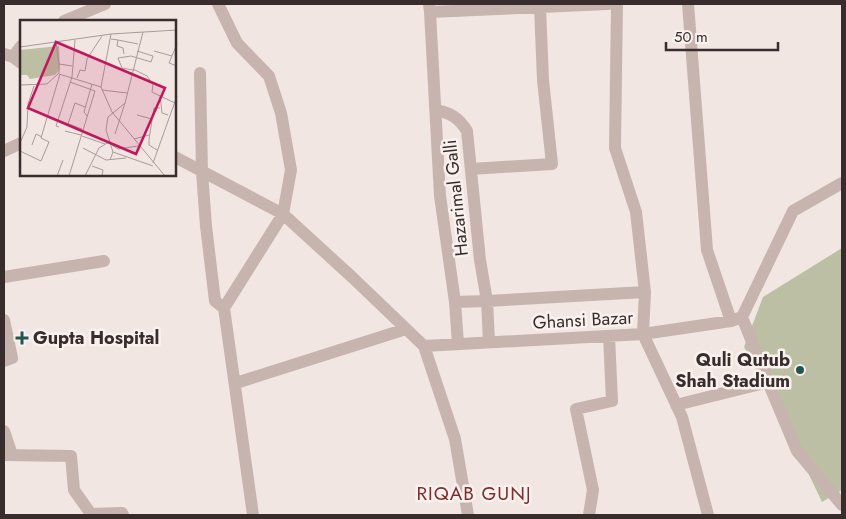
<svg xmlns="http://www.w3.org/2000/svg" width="846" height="519" font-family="Jost,sans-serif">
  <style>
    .green { fill: #bcbfa3 }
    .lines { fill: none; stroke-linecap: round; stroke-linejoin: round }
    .minor { stroke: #c8b4ae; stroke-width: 12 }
    .poi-dot { fill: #25554e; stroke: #f9f1ee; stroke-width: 2 }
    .labels { text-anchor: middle; stroke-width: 5; stroke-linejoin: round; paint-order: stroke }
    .street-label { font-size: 18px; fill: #382d2c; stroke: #f9f1ee }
    .poi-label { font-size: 18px; font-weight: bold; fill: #382d2c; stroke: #f9f1ee; text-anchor: start }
    .neighbourhood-label { font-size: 19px; letter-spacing: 1px; fill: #7e2e2d; stroke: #f9f1ee }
    .inset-road { fill: none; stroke: #a79c99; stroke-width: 1 }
    .view { fill: #c2185b; fill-opacity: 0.15; stroke: #c2185b; stroke-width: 2.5 }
    .inset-edge { fill: none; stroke: #382d2c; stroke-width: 2.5 }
  </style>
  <rect width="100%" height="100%" fill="#f1e6e2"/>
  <path class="green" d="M 842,248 L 842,490 L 822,502 L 770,393 L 744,347 L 763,297 Z"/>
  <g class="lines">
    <path class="minor" d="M 218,4 L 237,43 L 269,76 L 281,113 L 291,170 L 283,214 L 224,308 L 253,515
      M 429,4 L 430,12 L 440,196 L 455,302 L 487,301 L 645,292
      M 617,4 L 615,148 L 636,212 L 645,292 L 643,334 L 682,417 L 708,515
      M 688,4 L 707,250 L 731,321
      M 430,12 L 608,4
      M 64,21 L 105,4
      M 4,54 L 13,57 L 21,63
      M 13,57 L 21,46
      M 200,73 L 202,172 L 206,226 L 215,301 L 224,308
      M 436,110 C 451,113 459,118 467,131 L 480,260 L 487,301 L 489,342
      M 4,151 L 21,143
      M 175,157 L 283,214 L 353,278 L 424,346 L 455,439 L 468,515
      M 471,169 L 552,164 L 543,80 L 540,7
      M 4,277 L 104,261
      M 455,302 L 458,344
      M 742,317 L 793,211 L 842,183
      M 4,320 L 12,358 L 4,361
      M 424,346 L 643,334 L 731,321 L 742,317
      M 768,382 L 797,451 L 842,505
      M 236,383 L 406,329
      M 676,405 L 768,382 L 742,317
      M 4,431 L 12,455
      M 4,455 L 71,456 L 74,490 L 91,514 L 122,513 L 123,515
      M 589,515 L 593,490 L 576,409 L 612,401 L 609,336"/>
  </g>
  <g class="poi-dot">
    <path d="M19.5 330.5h5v5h5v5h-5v5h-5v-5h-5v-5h5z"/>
    <circle cx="800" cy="370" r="5"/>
  </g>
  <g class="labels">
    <g class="street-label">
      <text transform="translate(456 198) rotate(-96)" y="6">Hazarimal Galli</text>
      <text transform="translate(583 320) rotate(-3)" y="6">Ghansi Bazar</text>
    </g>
    <g class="poi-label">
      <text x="33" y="344">Gupta Hospital</text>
      <text x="790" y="366" text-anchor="end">Quli Qutub<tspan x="790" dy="21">Shah Stadium</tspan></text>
    </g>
    <g class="neighbourhood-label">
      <text x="474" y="500">RIQAB GUNJ</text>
    </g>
  </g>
  <g transform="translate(20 20)">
    <rect width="156" height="156" fill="#f1e6e2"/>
    <path d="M 39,26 L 40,49 L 35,55 L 10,59 L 7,55 L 0,55 L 0,30 Z" fill="#bcbfa3"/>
    <path class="inset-road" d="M 91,14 L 81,67 L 92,92 L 145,156M 91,19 L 98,20 L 97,26 L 103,28 L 104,34M 98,20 L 118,24M 36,22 L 39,44M 157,24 L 149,43 L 157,46M 0,27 L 91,14 L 157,10M 134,31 L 152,36M 113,49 L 127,56 L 133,64 L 132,72 L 157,84M 113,50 L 102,48 L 98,38 L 111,36 L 131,42 L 133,36 L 117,31M 39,53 L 39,44 L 52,46M 39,54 L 81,67M 57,58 L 60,50 L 65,51 L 67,39 L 82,16M 0,65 L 27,64 L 39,53M 82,70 L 107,73M 140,75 L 142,93 L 148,95M 117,95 L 132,99M 67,96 L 64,92 L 72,64M 38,100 L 62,109M 48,104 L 55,83 L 65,87M 39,107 L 36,106 L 52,57 L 55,20M 45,111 L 61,115M 95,114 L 105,83M 62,116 L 85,124M 114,119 L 129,115M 0,123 L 7,107 L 8,84 L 14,66M 12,125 L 16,114 L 22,117M 92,125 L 98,129 L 118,126M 63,128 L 86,140 L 106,138M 137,130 L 129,125 L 129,119 L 134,88 L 140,88M 0,131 L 21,141 L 29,122 L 21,118 L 40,54M 93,132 L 133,146M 90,140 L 93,132 L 86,110 L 88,97 L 105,83 L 123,12M 133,143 L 157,76M 72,146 L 83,150 L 82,156M 37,156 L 43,140M 49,156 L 75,71 L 50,62M 65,156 L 79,128 L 89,122"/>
    <path class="view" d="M 36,22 L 145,68 L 116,134 L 8,88 Z"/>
    <rect width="156" height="156" class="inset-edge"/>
  </g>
  <rect width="846" height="519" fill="none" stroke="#382d2c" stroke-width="10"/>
  <path d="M666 42v8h112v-8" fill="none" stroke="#382d2c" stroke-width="2.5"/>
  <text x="674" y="42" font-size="15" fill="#382d2c" stroke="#f9f1ee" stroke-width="4" paint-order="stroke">50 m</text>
</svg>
